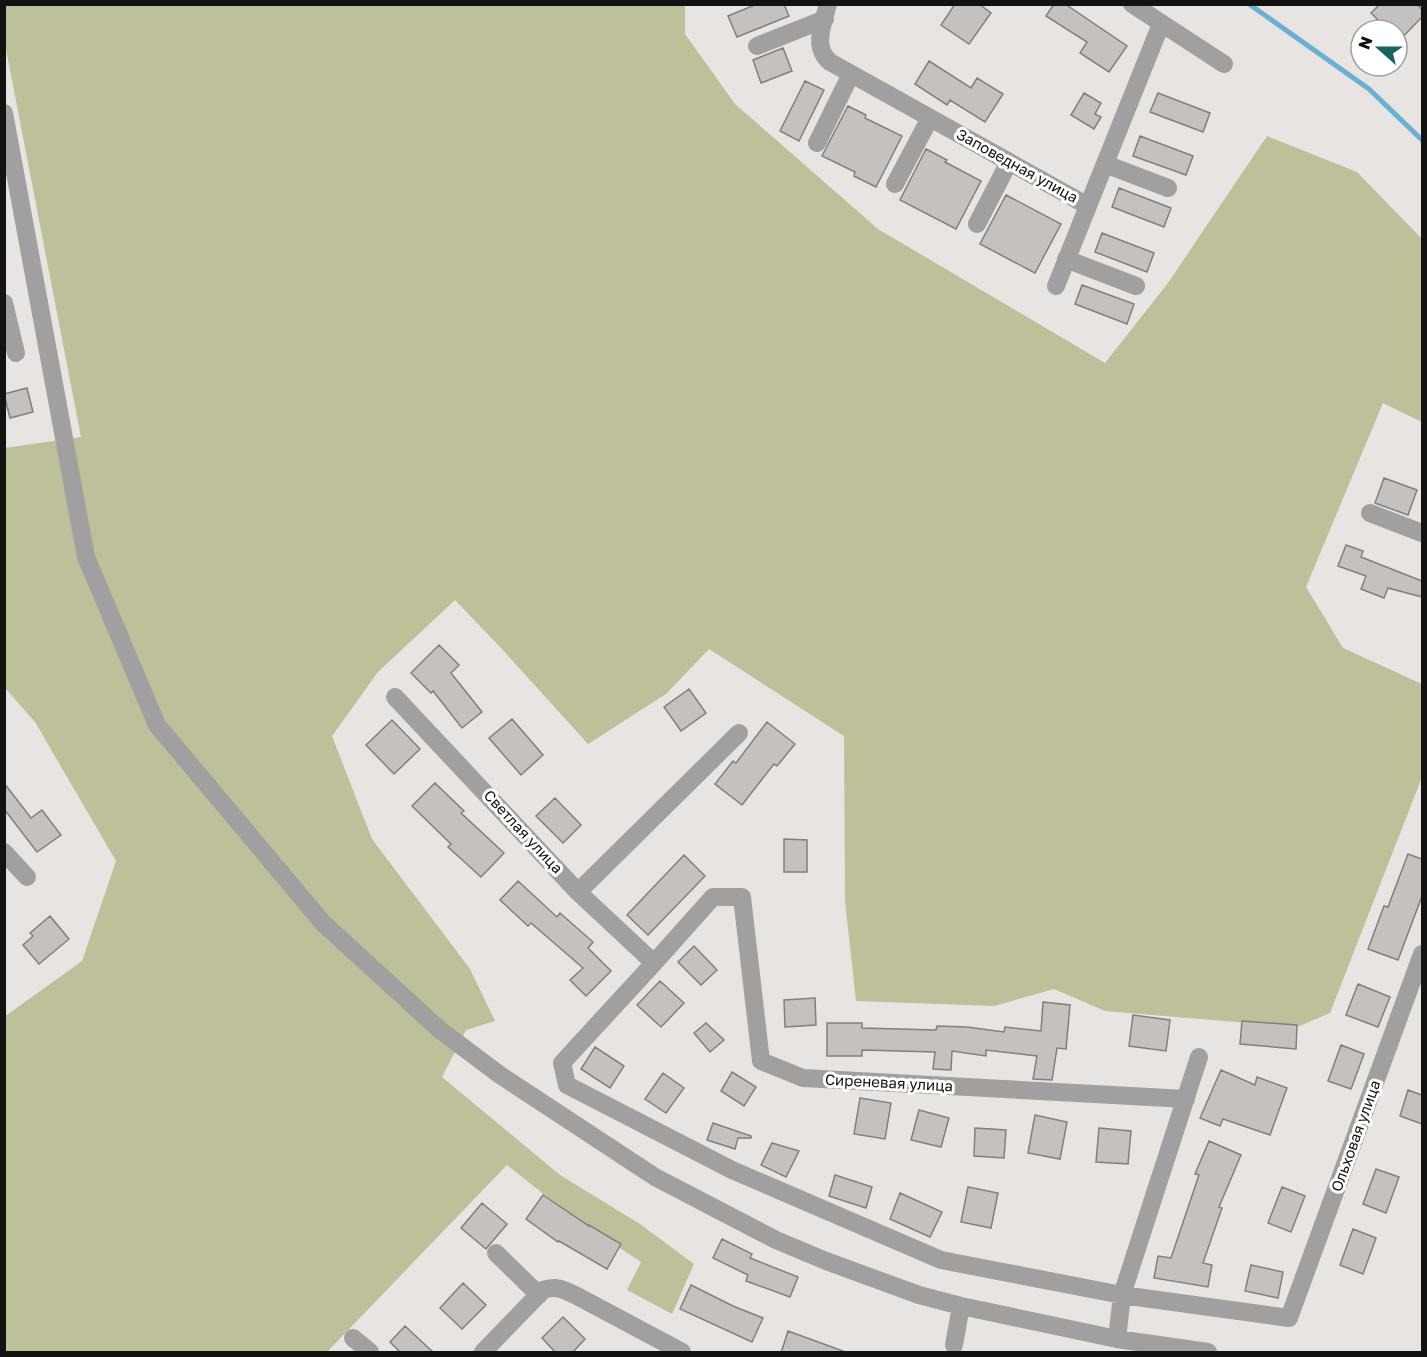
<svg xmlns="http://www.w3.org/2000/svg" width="1427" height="1357" font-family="'Golos Text',sans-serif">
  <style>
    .green { fill: #bdc099 }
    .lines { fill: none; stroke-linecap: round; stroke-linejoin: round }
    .stream { stroke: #6bafd2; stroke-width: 5 }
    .building { fill: #c4c1bf; stroke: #827f7d; stroke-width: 1.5 }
    .minor { stroke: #a1a0a0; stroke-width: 18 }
    .labels { text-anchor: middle; stroke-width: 6; stroke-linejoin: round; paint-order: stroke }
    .street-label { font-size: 15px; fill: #131211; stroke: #fff }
  </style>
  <rect width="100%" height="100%" fill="#e7e4e2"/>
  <path class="green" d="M 5,5 L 685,5 L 685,34 L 735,104 L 878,229 L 1105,363 L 1168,283 L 1267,136 L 1357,172 L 1422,239 L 1422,422 L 1383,403 L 1306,587 L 1343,648 L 1422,684 L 1422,777 L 1330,1013 L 1297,1027 L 1105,1011 L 1054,989 L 994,1006 L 856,1001 L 845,901 L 844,736 L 709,649 L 666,694 L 588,744 L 501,648 L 455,600 L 378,672 L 332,736 L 372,839 L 470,969 L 495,1021 L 466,1030 L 442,1077 L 560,1175 L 640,1224 L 694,1264 L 672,1314 L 627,1290 L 641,1262 L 570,1215 L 507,1165 L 327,1352 L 5,1352 L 4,1017 L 82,961 L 116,861 L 35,722 L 5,688 L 5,448 L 81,437 L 5,44 Z"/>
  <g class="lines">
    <path class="stream" d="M 1249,4 L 1369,89 L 1422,140"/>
  </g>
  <path class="building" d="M 757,4 L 784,4 L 789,16 L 737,37 L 728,16 Z
    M 955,4 L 979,4 L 991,13 L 969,44 L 941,25 Z
    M 1054,4 L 1065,4 L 1127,46 L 1109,72 L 1080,53 L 1087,42 L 1046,16 Z
    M 1380,4 L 1417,4 L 1422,10 L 1422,17 L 1397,43 L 1397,30 L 1388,30 L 1371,13 Z
    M 783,48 L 792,71 L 761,83 L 753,60 Z
    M 929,61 L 971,88 L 977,78 L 1003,94 L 985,122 L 950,100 L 947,105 L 915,84 Z
    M 805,81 L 824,90 L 799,141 L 780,131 Z
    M 1084,93 L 1101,103 L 1095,114 L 1101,117 L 1094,129 L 1071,115 Z
    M 1158,93 L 1210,113 L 1203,132 L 1150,112 Z
    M 848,106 L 866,115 L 865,118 L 902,136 L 876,187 L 854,176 L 855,172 L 822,156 Z
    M 1140,136 L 1193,156 L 1186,175 L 1133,156 Z
    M 926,149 L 947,160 L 945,162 L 981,181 L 956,229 L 900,200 Z
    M 1119,188 L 1171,208 L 1164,227 L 1112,207 Z
    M 1006,195 L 1061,224 L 1035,273 L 980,244 Z
    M 1102,233 L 1154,253 L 1147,272 L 1095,252 Z
    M 1082,285 L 1134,304 L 1127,324 L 1075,304 Z
    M 27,388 L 33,412 L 10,418 L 4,394 Z
    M 1384,478 L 1417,490 L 1408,515 L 1375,503 Z
    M 1346,545 L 1363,551 L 1361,557 L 1422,581 L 1422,597 L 1388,588 L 1384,598 L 1361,589 L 1366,576 L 1338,566 Z
    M 439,645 L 459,665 L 451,673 L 482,712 L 462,728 L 433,691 L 431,693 L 411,673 Z
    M 689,689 L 706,713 L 681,731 L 664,707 Z
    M 512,719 L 543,755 L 521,775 L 489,738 Z
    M 392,720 L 420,749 L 394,774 L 366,745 Z
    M 767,722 L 795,744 L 777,766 L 774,764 L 742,805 L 715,784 L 733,761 L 736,763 Z
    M 4,783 L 31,818 L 42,810 L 61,835 L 37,852 L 4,809 Z
    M 435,783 L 464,811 L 461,813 L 504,853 L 481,877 L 448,847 L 451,844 L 412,806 Z
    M 555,798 L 581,825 L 563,843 L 536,816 Z
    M 784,839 L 807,840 L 807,872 L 784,872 Z
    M 1408,854 L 1422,859 L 1422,896 L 1398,960 L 1368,949 L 1384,906 L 1388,907 Z
    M 684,855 L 705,876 L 648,935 L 627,915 Z
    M 518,881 L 557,917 L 560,913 L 593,942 L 588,948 L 611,971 L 586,996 L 570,980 L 583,968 L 531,923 L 528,926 L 500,900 Z
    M 50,916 L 69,939 L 39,964 L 23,945 L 33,936 L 30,933 Z
    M 694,946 L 717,970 L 701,985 L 678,962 Z
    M 660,981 L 684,1003 L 661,1027 L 637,1005 Z
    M 1358,984 L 1390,997 L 1378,1027 L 1346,1015 Z
    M 815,998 L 816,1025 L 785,1027 L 784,1000 Z
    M 1043,1002 L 1070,1005 L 1066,1049 L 1057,1048 L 1052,1080 L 1033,1079 L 1037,1056 L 986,1050 L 986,1056 L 952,1051 L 951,1070 L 933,1069 L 935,1052 L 862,1050 L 862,1056 L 827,1056 L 827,1023 L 862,1023 L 862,1028 L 936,1030 L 937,1026 L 967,1027 L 1004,1032 L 1005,1027 L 1041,1031 Z
    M 1133,1015 L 1170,1020 L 1166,1051 L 1129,1046 Z
    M 1242,1021 L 1297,1025 L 1296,1049 L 1240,1044 Z
    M 706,1023 L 724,1040 L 710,1052 L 694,1033 Z
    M 1341,1045 L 1364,1054 L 1351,1089 L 1328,1081 Z
    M 595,1047 L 624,1066 L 610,1088 L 581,1069 Z
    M 1221,1070 L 1255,1085 L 1257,1077 L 1287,1088 L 1270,1135 L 1223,1119 L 1220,1126 L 1200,1118 Z
    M 732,1072 L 756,1087 L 744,1106 L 721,1091 Z
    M 663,1073 L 684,1088 L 666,1113 L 645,1099 Z
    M 1408,1090 L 1422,1095 L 1422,1124 L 1400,1116 Z
    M 860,1098 L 891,1103 L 885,1139 L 854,1134 Z
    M 919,1110 L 949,1118 L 941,1147 L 911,1140 Z
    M 1035,1115 L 1067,1122 L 1060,1159 L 1028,1153 Z
    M 713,1123 L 751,1136 L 751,1138 L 738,1138 L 735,1149 L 707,1140 Z
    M 975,1128 L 1006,1130 L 1004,1158 L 974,1156 Z
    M 1099,1128 L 1131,1131 L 1128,1164 L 1096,1162 Z
    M 1209,1141 L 1241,1155 L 1219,1207 L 1222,1208 L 1203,1263 L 1212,1265 L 1208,1287 L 1154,1278 L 1158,1256 L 1171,1258 L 1199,1175 L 1195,1174 Z
    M 772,1143 L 799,1151 L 786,1177 L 761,1165 Z
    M 1376,1169 L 1399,1177 L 1386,1213 L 1363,1204 Z
    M 835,1175 L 872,1187 L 866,1208 L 829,1196 Z
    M 968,1187 L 998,1193 L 991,1228 L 961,1222 Z
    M 1282,1187 L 1305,1196 L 1291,1232 L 1268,1223 Z
    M 900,1193 L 942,1212 L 930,1237 L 890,1219 Z
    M 543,1195 L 589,1226 L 589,1225 L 621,1244 L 607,1269 L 559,1241 L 558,1242 L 526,1219 Z
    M 482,1203 L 507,1224 L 486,1249 L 461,1228 Z
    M 1353,1229 L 1376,1238 L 1363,1274 L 1340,1265 Z
    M 722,1239 L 752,1254 L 750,1258 L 798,1277 L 790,1297 L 746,1281 L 748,1275 L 713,1258 Z
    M 1251,1265 L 1283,1272 L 1278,1298 L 1245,1291 Z
    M 463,1283 L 486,1305 L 462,1329 L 440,1308 Z
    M 691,1285 L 733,1306 L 763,1318 L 752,1342 L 680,1309 Z
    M 563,1317 L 585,1339 L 572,1353 L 556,1353 L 542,1338 Z
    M 405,1326 L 434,1353 L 401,1353 L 390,1342 Z
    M 788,1331 L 843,1351 L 843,1353 L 781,1353 Z"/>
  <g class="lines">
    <path class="minor" d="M 828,4 C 823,24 812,47 830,62 L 1088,206 L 1161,24
      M 1132,4 L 1224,64
      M 757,46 L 825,19
      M 4,113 L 86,557 L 157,725 L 323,923 L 440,1030 L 500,1075 L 655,1177 L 776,1240 L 826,1261 L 919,1295 L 961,1306 L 1117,1339 L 1208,1352
      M 817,143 L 851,74
      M 1105,164 L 1168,188
      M 895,184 L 930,118
      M 977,224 L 1009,162
      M 1066,259 L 1136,286
      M 1056,286 L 1088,206
      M 4,303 L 16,353
      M 1370,513 L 1422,533
      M 395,697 L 578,892 L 654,963
      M 4,852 L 27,877
      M 578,892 L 739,733
      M 1186,1099 L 803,1078 L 761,1061 L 742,897 L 713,897 L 654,963 L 562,1063 L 567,1085 L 732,1170 L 941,1260 L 1122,1295 L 1289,1318 L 1422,954
      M 496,1253 L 539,1295
      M 353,1338 L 370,1352
      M 1117,1339 L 1122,1295 L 1199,1057
      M 954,1345 L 961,1306
      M 483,1352 L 543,1290 C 556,1285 565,1290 577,1296 L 682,1352"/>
  </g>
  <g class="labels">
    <g class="street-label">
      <text transform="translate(1017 166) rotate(29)" y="5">Заповедная улица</text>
      <text transform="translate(523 832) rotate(47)" y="5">Светлая улица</text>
      <text transform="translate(889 1083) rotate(3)" y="5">Сиреневая улица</text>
      <text transform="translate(1356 1136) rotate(-70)" y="5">Ольховая улица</text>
    </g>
  </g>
  <rect width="1427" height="1357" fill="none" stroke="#131211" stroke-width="12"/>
  <g transform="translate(1379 48) rotate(291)"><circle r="28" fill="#ffffff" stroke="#a1a0a0" stroke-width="1.5"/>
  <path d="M0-4.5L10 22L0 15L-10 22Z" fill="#186560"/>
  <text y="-9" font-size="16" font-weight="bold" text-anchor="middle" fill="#131211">N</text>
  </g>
</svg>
